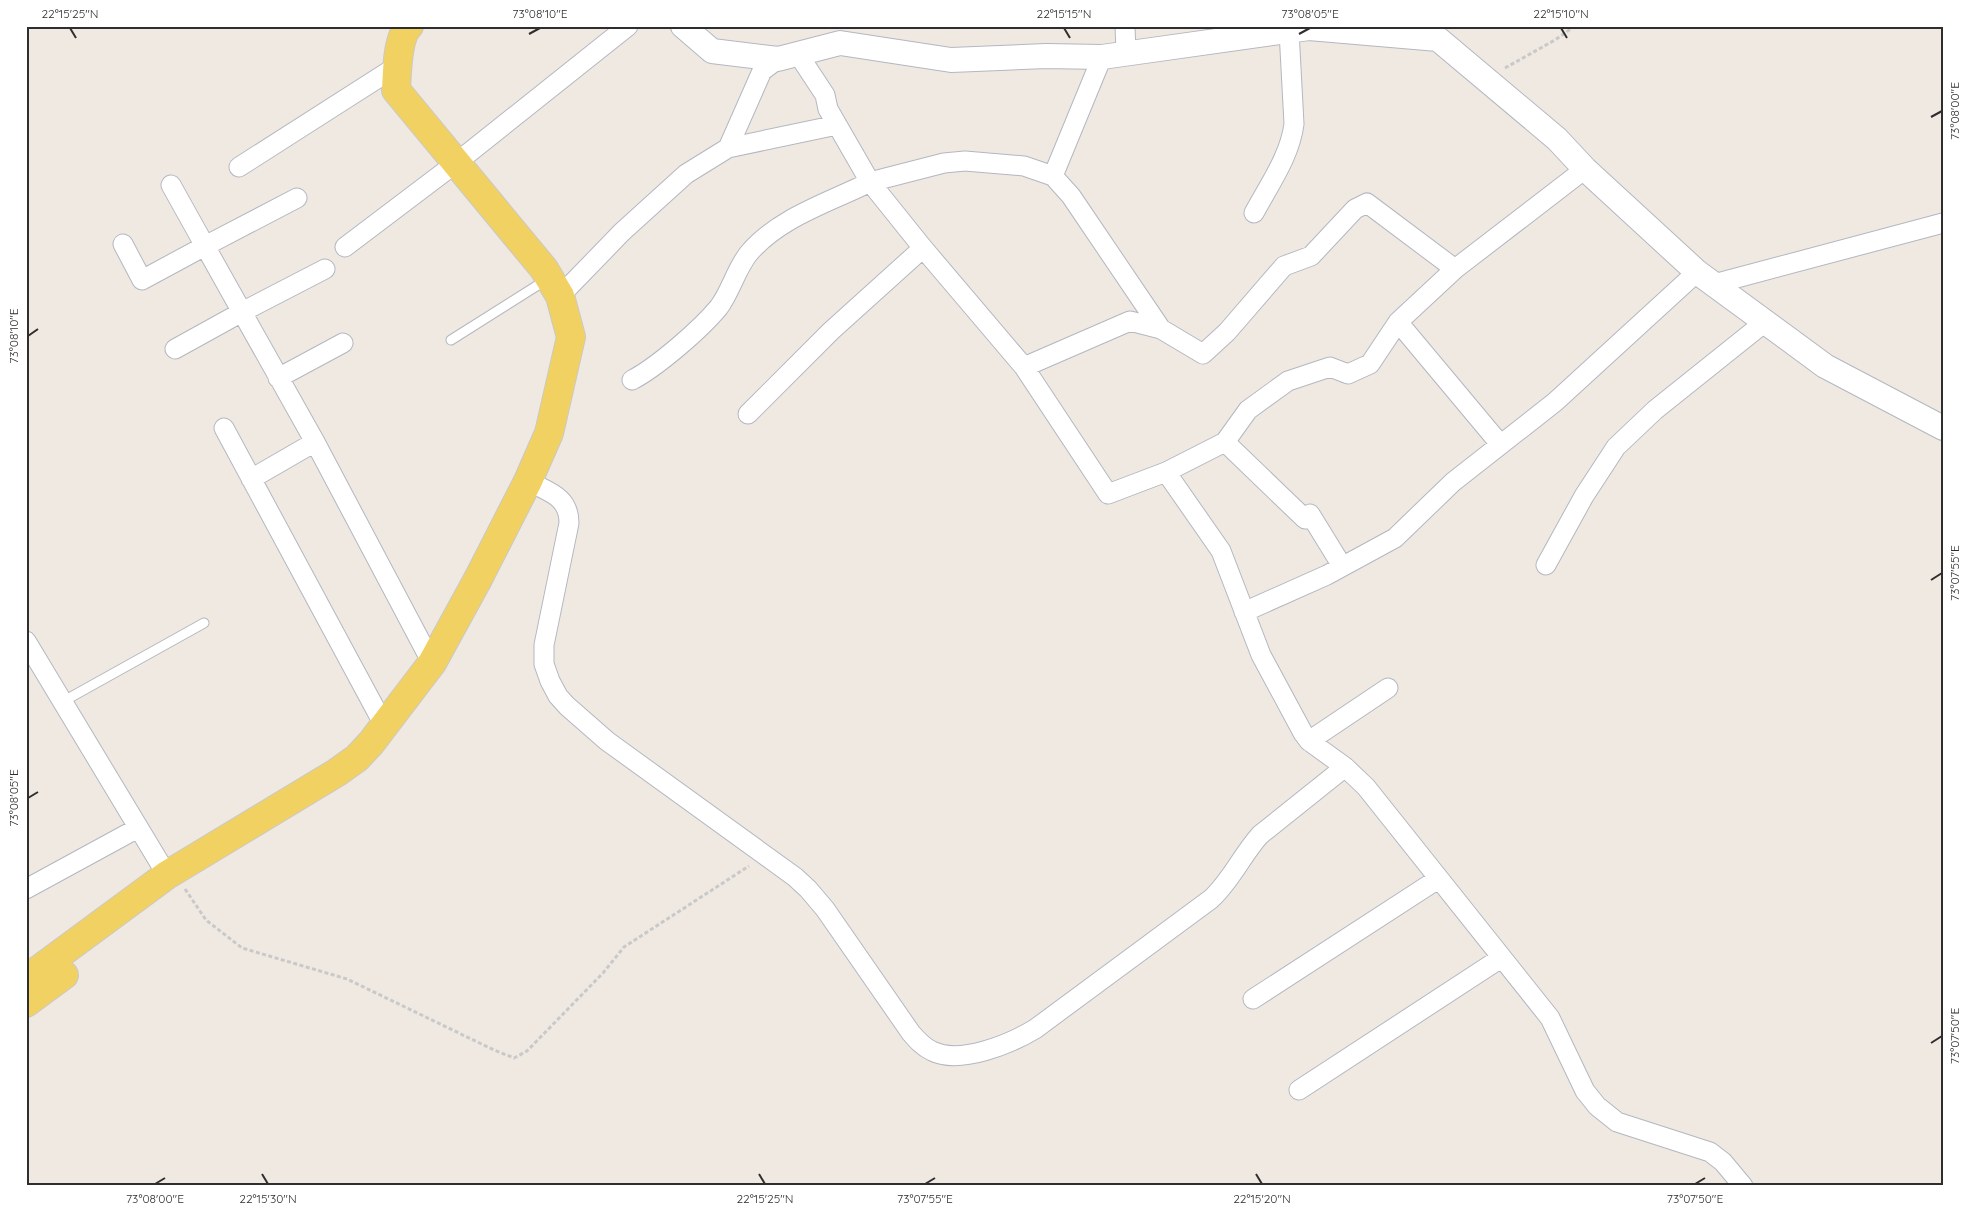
<svg xmlns="http://www.w3.org/2000/svg" width="1969" height="1212" font-family="Quicksand,sans-serif">
  <style>
    .lines { fill: none; stroke-linecap: round; stroke-linejoin: round }
    .service-casing { stroke: #b4b7c1; stroke-width: 11 }
    .minor-casing { stroke: #b4b7c1; stroke-width: 21 }
    .tertiary-casing { stroke: #b4b7c1; stroke-width: 26 }
    .primary-casing { stroke: #c9c9c9; stroke-width: 30 }
    .path { stroke: #c9c9c9; stroke-width: 3; stroke-dasharray: 4 2.5; stroke-linecap: butt }
    .service { stroke: #fff; stroke-width: 9 }
    .minor { stroke: #fff; stroke-width: 19 }
    .tertiary { stroke: #fff; stroke-width: 24 }
    .primary { stroke: #f2d163; stroke-width: 28 }
    .ticks { fill: none; stroke: #2e2e2e; stroke-width: 2 }
    .neatline { fill: none; stroke: #2e2e2e; stroke-width: 2 }
    .ticks-label { font-size: 12px; text-anchor: middle; fill: #2e2e2e }
  </style>
  <rect width="100%" height="100%" fill="#efe9e1"/>
  <g class="lines">
    <g class="service-casing">
      <path id="service" d="M 451,340 L 546,280
        M 62,702 L 204,623"/>
    </g>
    <g class="minor-casing">
      <path id="minor" d="M 1125,26 L 1126,54
        M 798,54 L 825,95 L 828,109 L 870,182 L 944,163 L 965,161 L 1024,166 L 1053,176 L 1071,196 L 1161,329
        M 728,148 L 837,125
        M 239,167 L 397,66
        M 1053,176 L 1102,57
        M 1254,213 C 1269,185 1290,156 1294,124 L 1289,31
        M 123,244 L 142,280 L 205,246 L 171,185
        M 345,247 L 456,163 L 628,26
        M 325,269 L 242,312 L 315,442 L 432,663
        M 1714,284 L 1943,223
        M 560,296 L 622,232 L 686,174 L 728,148 L 762,71 L 778,59
        M 1398,322 L 1500,444
        M 175,349 L 242,312 L 205,246 L 297,198
        M 1024,367 L 1108,494 L 1166,472 L 1225,442 L 1248,410 L 1288,381 L 1330,367 L 1348,374 L 1370,364 L 1398,322 L 1455,269 L 1585,169
        M 278,378 L 343,343
        M 632,380 C 657,367 701,329 719,307 C 731,291 736,269 749,253 C 780,217 828,203 870,182 L 923,248
        M 748,414 L 831,331 L 923,248 L 1024,367 L 1130,321 L 1161,329 L 1203,354 L 1227,332 L 1284,266 L 1311,256 L 1355,209 L 1367,203 L 1455,269
        M 224,428 L 384,725
        M 1225,442 L 1305,519
        M 1166,472 L 1221,551 L 1261,655 L 1303,733 L 1309,741 L 1345,767 L 1366,787 L 1550,1018 L 1585,1091 L 1597,1106 L 1617,1122 L 1710,1152 L 1723,1162 L 1743,1186
        M 251,479 L 315,442
        M 528,481 C 548,492 569,496 569,523 L 544,645 L 544,664 L 550,681 L 558,696 L 567,706 L 607,741 L 795,877 L 808,889 L 825,909 L 911,1033 C 917,1040 923,1047 932,1051 C 960,1065 1010,1044 1035,1029 L 1211,899 C 1231,881 1242,855 1260,835 L 1345,767
        M 1310,514 L 1342,566
        M 1546,565 L 1584,496 L 1616,447 L 1655,410 L 1765,322
        M 1244,612 L 1327,575 L 1395,538 L 1453,482 L 1555,402 L 1697,272
        M 26,641 L 167,875
        M 1309,741 L 1388,688
        M 26,889 L 138,828
        M 1253,999 L 1438,879
        M 1299,1090 L 1501,958"/>
    </g>
    <g class="tertiary-casing">
      <path id="tertiary" d="M 683,26 L 712,51 L 778,59 L 840,43 L 951,60 L 1046,56 L 1102,57 L 1309,28 L 1438,39 L 1557,139 L 1585,169 L 1697,272 L 1825,366 L 1943,428"/>
    </g>
    <g class="primary-casing">
      <path id="primary" d="M 26,979 L 167,875 L 336,773 L 357,758 L 371,743 L 432,663 L 478,579 L 528,481 L 549,433 L 571,337 L 560,296 L 544,269 L 396,90 C 397,73 397,38 409,26
        M 26,1003 L 64,975"/>
    </g>
    <path class="path" d="M 1505,68 L 1555,40 L 1575,26
      M 185,889 L 206,920 L 242,948 L 347,979 L 494,1050 L 514,1058 L 527,1051 L 603,973 L 624,947 L 749,866"/>
    <use href="#service" class="service"/>
    <use href="#minor" class="minor"/>
    <use href="#tertiary" class="tertiary"/>
    <use href="#primary" class="primary"/>
  </g>
  <path class="ticks" d="M 70,28 L 76,38M 1064,28 L 1070,38M 1561,28 L 1567,38M 529,34 L 540,28M 1299,34 L 1310,28M 1931,117 L 1942,111M 28,336 L 38,329M 1931,580 L 1942,573M 28,798 L 38,792M 1931,1043 L 1942,1036M 262,1174 L 268,1184M 759,1174 L 765,1184M 1256,1174 L 1262,1184M 155,1184 L 165,1178M 925,1184 L 935,1178M 1695,1184 L 1705,1178"/>
  <rect width="1969" height="1212" fill="none" stroke="#ffffff" stroke-width="55"/>
  <rect x="28" y="28" width="1914" height="1156" class="neatline"/>
  <g class="ticks-label">
    <text x="70" y="18">22°15'25"N</text>
    <text x="540" y="18">73°08'10"E</text>
    <text x="1064" y="18">22°15'15"N</text>
    <text x="1310" y="18">73°08'05"E</text>
    <text x="1561" y="18">22°15'10"N</text>
    <text transform="translate(1955 111) rotate(-90)" y="4">73°08'00"E</text>
    <text transform="translate(14 336) rotate(-90)" y="4">73°08'10"E</text>
    <text transform="translate(1955 573) rotate(-90)" y="4">73°07'55"E</text>
    <text transform="translate(14 798) rotate(-90)" y="4">73°08'05"E</text>
    <text transform="translate(1955 1036) rotate(-90)" y="4">73°07'50"E</text>
    <text x="155" y="1203">73°08'00"E</text>
    <text x="268" y="1203">22°15'30"N</text>
    <text x="765" y="1203">22°15'25"N</text>
    <text x="925" y="1203">73°07'55"E</text>
    <text x="1262" y="1203">22°15'20"N</text>
    <text x="1695" y="1203">73°07'50"E</text>
  </g>
</svg>
